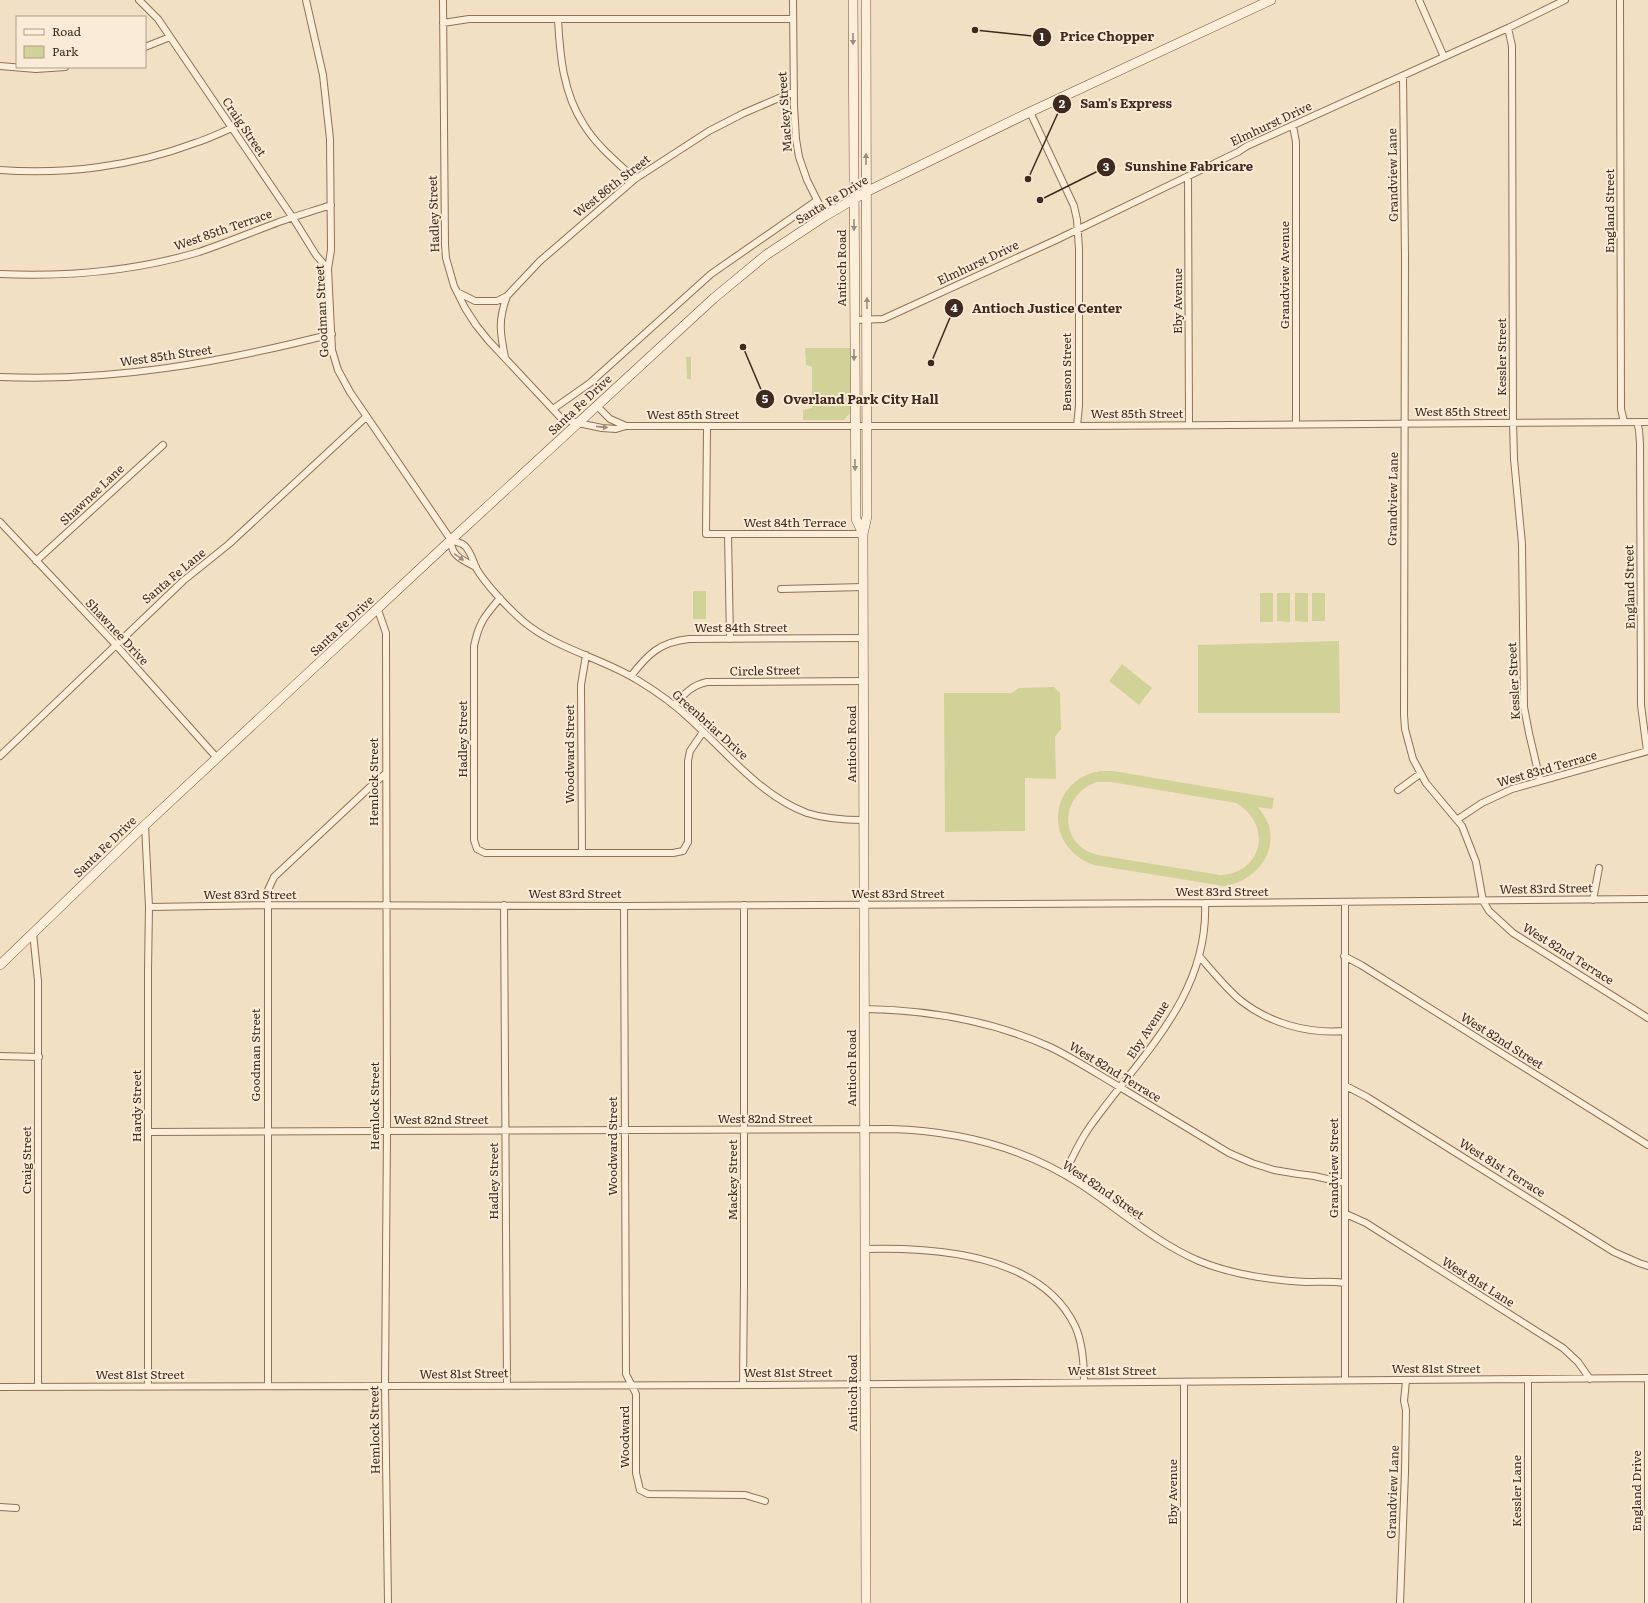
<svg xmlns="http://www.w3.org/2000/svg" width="1648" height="1603" font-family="Literata,serif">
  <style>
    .green { fill: #d1d297; fill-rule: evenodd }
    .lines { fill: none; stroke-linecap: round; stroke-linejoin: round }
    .minor-casing { stroke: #8f7058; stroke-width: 8 }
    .secondary-casing { stroke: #71513c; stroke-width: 10 }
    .minor { stroke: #fceed9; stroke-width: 6 }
    .secondary { stroke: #fceed9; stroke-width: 9 }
    .oneway { fill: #9d8c7c }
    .labels { text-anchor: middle; stroke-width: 4; stroke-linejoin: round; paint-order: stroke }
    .street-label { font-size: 12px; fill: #3e2a1e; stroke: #f9ebd5 }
    .leader { fill: none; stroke: #3e2a1e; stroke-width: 1.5 }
    .callout-dot { fill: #3e2a1e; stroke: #f9ebd5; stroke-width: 1.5 }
    .mark-label { font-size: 12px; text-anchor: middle; font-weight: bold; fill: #fff }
    .callout-label { font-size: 13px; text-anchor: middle; font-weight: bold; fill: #3e2a1e; stroke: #f9ebd5; stroke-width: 4; stroke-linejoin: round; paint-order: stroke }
  </style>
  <rect width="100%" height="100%" fill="#f2e0c4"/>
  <path class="green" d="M 805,348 L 851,348 L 850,413 L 844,420 L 803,420 L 803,410 L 812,408 L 812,367 L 806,365 Z
    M 686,357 L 691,357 L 691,379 L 687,379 Z
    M 693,591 L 706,591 L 706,619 L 693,619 Z
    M 1260,593 L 1273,593 L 1273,622 L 1260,622 Z
    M 1277,593 L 1290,593 L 1290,622 L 1277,621 Z
    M 1295,593 L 1308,593 L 1308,622 L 1295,621 Z
    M 1312,593 L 1325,593 L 1325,621 L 1312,621 Z
    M 1339,641 L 1340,713 L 1198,713 L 1198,645 Z
    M 1122,664 L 1152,688 L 1139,705 L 1109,681 Z
    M 1054,687 L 1060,693 L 1061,729 L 1055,737 L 1056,779 L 1025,778 L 1025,831 L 945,832 L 944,693 L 1012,693 L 1019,688 Z
    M 1101,771 L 1113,771 L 1274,798 L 1272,809 L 1258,807 C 1262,813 1267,819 1269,826 C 1277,857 1252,882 1224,886 L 1094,865 C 1043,848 1047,779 1101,771 ZM 1097,782 L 1111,782 L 1236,803 C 1273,824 1263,874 1220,875 L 1098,855 C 1058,845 1059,795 1097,782 Z"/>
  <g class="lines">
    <g class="minor-casing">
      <path id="minor" d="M 139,0 L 158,19 L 293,218 L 316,255 L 328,269
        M 306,0 L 323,75 L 330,139 L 331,250 L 328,269 L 332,350 L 338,370 L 350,392 L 451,540
        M 443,0 L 445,245 L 446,258 L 454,286 L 465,308 L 476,325 L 488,340 L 561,418 L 578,423 L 602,428 L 616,429 L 626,426 L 1077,426 L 1648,422
        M 793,0 L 794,106 L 796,139 L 799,157 L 807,180 L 825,216
        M 1419,0 L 1444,57
        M 1620,0 L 1621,409 L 1624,422
        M 558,19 C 560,56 563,93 584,125 C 597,146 617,162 635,179
        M 443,23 L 469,19 L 793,19
        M 1508,28 L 1512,46 L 1513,422 L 1514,459 L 1522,544 L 1524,707 L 1529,733 L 1540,780
        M 145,47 L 170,37
        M 0,66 L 36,69 L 65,67
        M 1403,76 L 1405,256 L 1404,715 L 1405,729 L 1413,759 L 1426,783 L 1462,826 L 1476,862 L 1483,901 L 1489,911 L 1513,933 L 1648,1018
        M 1030,112 L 1074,206 L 1077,220 L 1079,249 L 1079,406 L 1077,426
        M 1293,126 L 1296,142 L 1296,424
        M 0,170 C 65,175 134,166 195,143 C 208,139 220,133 232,128
        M 1188,176 L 1189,425
        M 0,274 C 67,277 135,271 199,252 C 226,243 252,232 279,222 C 296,216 313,211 331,205
        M 457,292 L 475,301 L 497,301 L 507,296 L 540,261 L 635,179 L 709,131 L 744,113 L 793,92
        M 854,320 L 883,319 L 1056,240 L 1238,152 L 1247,146 L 1508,28 L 1565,0
        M 505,357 C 500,333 498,320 507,296
        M 0,377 C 114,382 222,362 332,334
        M 597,406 L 610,419 L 626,426
        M 553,409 L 590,383 L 711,274 L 816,201
        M 1637,422 L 1639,430 L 1640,443 L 1641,705 L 1647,751
        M 707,427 L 706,534 L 863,534
        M 0,522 L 116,645 L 217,758
        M 728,534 L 730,639
        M 451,540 C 456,542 462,543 465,546 C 471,552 473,561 476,568 C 486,585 509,609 524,622 C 558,650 603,658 639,681 C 657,692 675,705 690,719 C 725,751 761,796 807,813 C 826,819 844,820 863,820
        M 451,540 C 451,557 463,560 476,567
        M 36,561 L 163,445
        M 781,589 L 864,587
        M 500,598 C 485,616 479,622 474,646 L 474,840 L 477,849 L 485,853 L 673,853 L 683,851 L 688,842 L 688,761 L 690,751 L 703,732
        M 378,610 L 386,633 L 387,1131 L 385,1386 L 388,1603
        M 631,676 C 648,654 660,642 689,639 L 864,638
        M 675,705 C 684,694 692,685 707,682 L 864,681
        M 0,756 L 183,581 L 229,544 L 366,417
        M 1398,790 L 1420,774
        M 1458,819 L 1482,803 L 1512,789 L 1648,751
        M 145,825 L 149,907 L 148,970 L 148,1386
        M 582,852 L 581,685 L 586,655
        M 1593,900 L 1599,868
        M 1345,902 L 1345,1380
        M 504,905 L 507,1384
        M 624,906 L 626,1374 L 636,1394 L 636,1473 L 640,1490 L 648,1494 L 745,1495 L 765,1501
        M 149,907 L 267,905 L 624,906 L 1205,903 L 1648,899
        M 33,933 L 38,981 L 38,1387
        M 1344,956 L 1361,965 L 1648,1145
        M 1200,957 C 1213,972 1225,987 1240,1000 C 1269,1023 1307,1034 1344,1031
        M 864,1009 C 928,1010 991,1020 1050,1047 C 1075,1059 1099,1075 1123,1089 C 1159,1111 1194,1132 1229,1153 L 1252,1163 L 1274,1170 L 1298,1174 L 1314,1176 L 1345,1183
        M 0,1056 L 39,1057
        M 1346,1086 L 1367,1097 L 1614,1252 L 1639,1263 L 1648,1266
        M 148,1132 L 891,1129 C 958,1131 1023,1147 1080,1184 C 1120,1210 1155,1242 1199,1261 C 1233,1275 1269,1280 1306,1282 C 1319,1282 1332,1281 1345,1283
        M 1064,1174 C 1072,1159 1079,1142 1089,1128 C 1138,1058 1209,997 1205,903
        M 1346,1214 L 1366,1223 L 1563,1348 L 1578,1362 L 1590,1379
        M 864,1249 C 933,1247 1040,1253 1075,1326 C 1083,1343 1084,1363 1084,1382
        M 1648,1378 L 1648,1603
        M 1528,1380 L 1528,1603
        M 1184,1382 L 1184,1603
        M 743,1384 L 744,1285 L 744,905
        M 268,1386 L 268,890 L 274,877 L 370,787 L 385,774
        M 0,1387 L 763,1385 L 1648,1378
        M 0,1507 L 16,1508
        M 1400,1603 L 1405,1472 L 1406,1410 L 1404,1401 L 1406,1381"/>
    </g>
    <g class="secondary-casing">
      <path id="secondary" d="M 853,0 L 856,519 L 863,534
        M 0,965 L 145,825 L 451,540 L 714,298 L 766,255 L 825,216 L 866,192 L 1030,112 L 1271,0
        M 866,1603 L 863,534 L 867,516 L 866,0"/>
    </g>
    <use href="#minor" class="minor"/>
    <use href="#secondary" class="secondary"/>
  </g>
  <defs><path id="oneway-solid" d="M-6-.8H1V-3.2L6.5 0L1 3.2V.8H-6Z"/></defs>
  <g class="oneway">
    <use href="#oneway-solid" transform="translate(853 39) rotate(90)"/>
    <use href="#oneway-solid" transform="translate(866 159) rotate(-90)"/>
    <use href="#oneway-solid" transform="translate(854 225) rotate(90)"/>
    <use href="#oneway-solid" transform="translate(867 303) rotate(-90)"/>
    <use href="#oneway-solid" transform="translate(854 355) rotate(90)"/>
    <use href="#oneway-solid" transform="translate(602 427) rotate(6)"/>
    <use href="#oneway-solid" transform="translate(855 465) rotate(89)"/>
    <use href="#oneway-solid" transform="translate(459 557) rotate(35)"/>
  </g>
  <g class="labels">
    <g class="street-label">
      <text transform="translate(785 112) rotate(-94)" y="4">Mackey Street</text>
      <text transform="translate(1271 124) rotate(-25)" y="4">Elmhurst Drive</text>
      <text transform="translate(244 127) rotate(56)" y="4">Craig Street</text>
      <text transform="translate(1393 175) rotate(-91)" y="4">Grandview Lane</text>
      <text transform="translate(612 186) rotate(-38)" y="4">West 86th Street</text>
      <text transform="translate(832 200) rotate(-31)" y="4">Santa Fe Drive</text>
      <text transform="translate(1610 211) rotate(-90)" y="4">England Street</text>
      <text transform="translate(434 214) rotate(-92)" y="4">Hadley Street</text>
      <text transform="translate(223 230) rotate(-19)" y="4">West 85th Terrace</text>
      <text transform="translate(978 263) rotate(-25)" y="4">Elmhurst Drive</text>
      <text transform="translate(842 268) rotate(-90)" y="4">Antioch Road</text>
      <text transform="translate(1285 275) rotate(-90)" y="4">Grandview Avenue</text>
      <text transform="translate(1178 301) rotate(-90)" y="4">Eby Avenue</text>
      <text transform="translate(322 311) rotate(-93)" y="4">Goodman Street</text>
      <text transform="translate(166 356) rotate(-8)" y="4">West 85th Street</text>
      <text transform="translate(1502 357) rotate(-90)" y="4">Kessler Street</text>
      <text transform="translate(1067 372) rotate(-90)" y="4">Benson Street</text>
      <text transform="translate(580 405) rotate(-43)" y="4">Santa Fe Drive</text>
      <text x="1461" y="416">West 85th Street</text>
      <text x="1137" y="418">West 85th Street</text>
      <text x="693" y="419">West 85th Street</text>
      <text transform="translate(92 495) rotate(-43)" y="4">Shawnee Lane</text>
      <text transform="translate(1393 499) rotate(-89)" y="4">Grandview Lane</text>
      <text x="795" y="527">West 84th Terrace</text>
      <text transform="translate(174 576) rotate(-40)" y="4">Santa Fe Lane</text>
      <text transform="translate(1630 587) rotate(-91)" y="4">England Street</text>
      <text transform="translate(342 626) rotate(-43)" y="4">Santa Fe Drive</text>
      <text x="741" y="632">West 84th Street</text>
      <text transform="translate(117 632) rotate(47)" y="4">Shawnee Drive</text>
      <text transform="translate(765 671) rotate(-1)" y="4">Circle Street</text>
      <text transform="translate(1514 681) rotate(-93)" y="4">Kessler Street</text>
      <text transform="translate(710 725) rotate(42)" y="4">Greenbriar Drive</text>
      <text transform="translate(463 739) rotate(-90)" y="4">Hadley Street</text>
      <text transform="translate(852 744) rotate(-90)" y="4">Antioch Road</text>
      <text transform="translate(570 754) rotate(-90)" y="4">Woodward Street</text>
      <text transform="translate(1547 769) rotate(-16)" y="4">West 83rd Terrace</text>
      <text transform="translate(374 782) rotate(-90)" y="4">Hemlock Street</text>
      <text transform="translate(105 847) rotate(-44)" y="4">Santa Fe Drive</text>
      <text transform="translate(1546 889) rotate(-1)" y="4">West 83rd Street</text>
      <text x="1222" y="896">West 83rd Street</text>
      <text x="575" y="898">West 83rd Street</text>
      <text x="898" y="898">West 83rd Street</text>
      <text x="250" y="899">West 83rd Street</text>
      <text transform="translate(1568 954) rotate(32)" y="4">West 82nd Terrace</text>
      <text transform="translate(1148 1030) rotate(-57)" y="4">Eby Avenue</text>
      <text transform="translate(1502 1041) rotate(32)" y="4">West 82nd Street</text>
      <text transform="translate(256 1055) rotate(-90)" y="4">Goodman Street</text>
      <text transform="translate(852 1068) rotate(-90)" y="4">Antioch Road</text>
      <text transform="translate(1115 1072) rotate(31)" y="4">West 82nd Terrace</text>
      <text transform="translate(137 1106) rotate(-90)" y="4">Hardy Street</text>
      <text transform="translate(375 1106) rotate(-90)" y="4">Hemlock Street</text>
      <text x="765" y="1123">West 82nd Street</text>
      <text x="441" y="1124">West 82nd Street</text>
      <text transform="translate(613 1146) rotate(-90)" y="4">Woodward Street</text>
      <text transform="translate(27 1160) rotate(-90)" y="4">Craig Street</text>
      <text transform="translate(1334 1168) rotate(-90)" y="4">Grandview Street</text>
      <text transform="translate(1502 1168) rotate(32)" y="4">West 81st Terrace</text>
      <text transform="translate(733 1180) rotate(-90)" y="4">Mackey Street</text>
      <text transform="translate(494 1181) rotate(-90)" y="4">Hadley Street</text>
      <text transform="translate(1103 1190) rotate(34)" y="4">West 82nd Street</text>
      <text transform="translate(1478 1282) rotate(32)" y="4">West 81st Lane</text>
      <text x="1436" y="1373">West 81st Street</text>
      <text x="1112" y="1375">West 81st Street</text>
      <text x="788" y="1377">West 81st Street</text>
      <text transform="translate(464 1374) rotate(-1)" y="4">West 81st Street</text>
      <text x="140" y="1379">West 81st Street</text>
      <text transform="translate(853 1393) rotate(-90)" y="4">Antioch Road</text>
      <text transform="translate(375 1430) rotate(-91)" y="4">Hemlock Street</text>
      <text transform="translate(625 1437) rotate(-90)" y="4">Woodward</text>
      <text transform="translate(1517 1491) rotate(-90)" y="4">Kessler Lane</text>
      <text transform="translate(1637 1491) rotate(-90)" y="4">England Drive</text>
      <text transform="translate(1173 1492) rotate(-90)" y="4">Eby Avenue</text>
      <text transform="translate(1393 1492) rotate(-88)" y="4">Grandview Lane</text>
    </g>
  </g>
  <path class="leader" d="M975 30L1042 37M1028 179L1062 104M1040 200L1106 167M931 363L954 308M743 347L765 399"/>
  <g class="callout-dot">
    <circle cx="975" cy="30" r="4"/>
    <circle cx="1028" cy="179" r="4"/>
    <circle cx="1040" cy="200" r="4"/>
    <circle cx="931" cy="363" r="4"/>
    <circle cx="743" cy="347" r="4"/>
    <circle cx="1042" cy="37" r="10"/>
    <circle cx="1062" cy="104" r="10"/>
    <circle cx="1106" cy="167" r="10"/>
    <circle cx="954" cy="308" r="10"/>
    <circle cx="765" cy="399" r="10"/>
  </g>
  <g class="mark-label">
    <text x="1042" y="41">1</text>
    <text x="1062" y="108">2</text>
    <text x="1106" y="171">3</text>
    <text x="954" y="312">4</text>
    <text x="765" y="403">5</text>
  </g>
  <g class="callout-label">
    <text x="1107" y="41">Price Chopper</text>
    <text x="1126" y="108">Sam's Express</text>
    <text x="1189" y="171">Sunshine Fabricare</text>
    <text x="1047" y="313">Antioch Justice Center</text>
    <text x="861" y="404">Overland Park City Hall</text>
  </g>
  <rect x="16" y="16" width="130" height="52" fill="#f9ebd5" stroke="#ae9e8c"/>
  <rect x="24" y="29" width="20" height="6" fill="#fceed9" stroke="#ae9e8c"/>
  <text x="52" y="36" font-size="12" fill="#3e2a1e">Road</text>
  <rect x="24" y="46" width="20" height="12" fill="#d1d297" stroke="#ae9e8c"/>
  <text x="52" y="56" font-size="12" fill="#3e2a1e">Park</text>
</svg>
